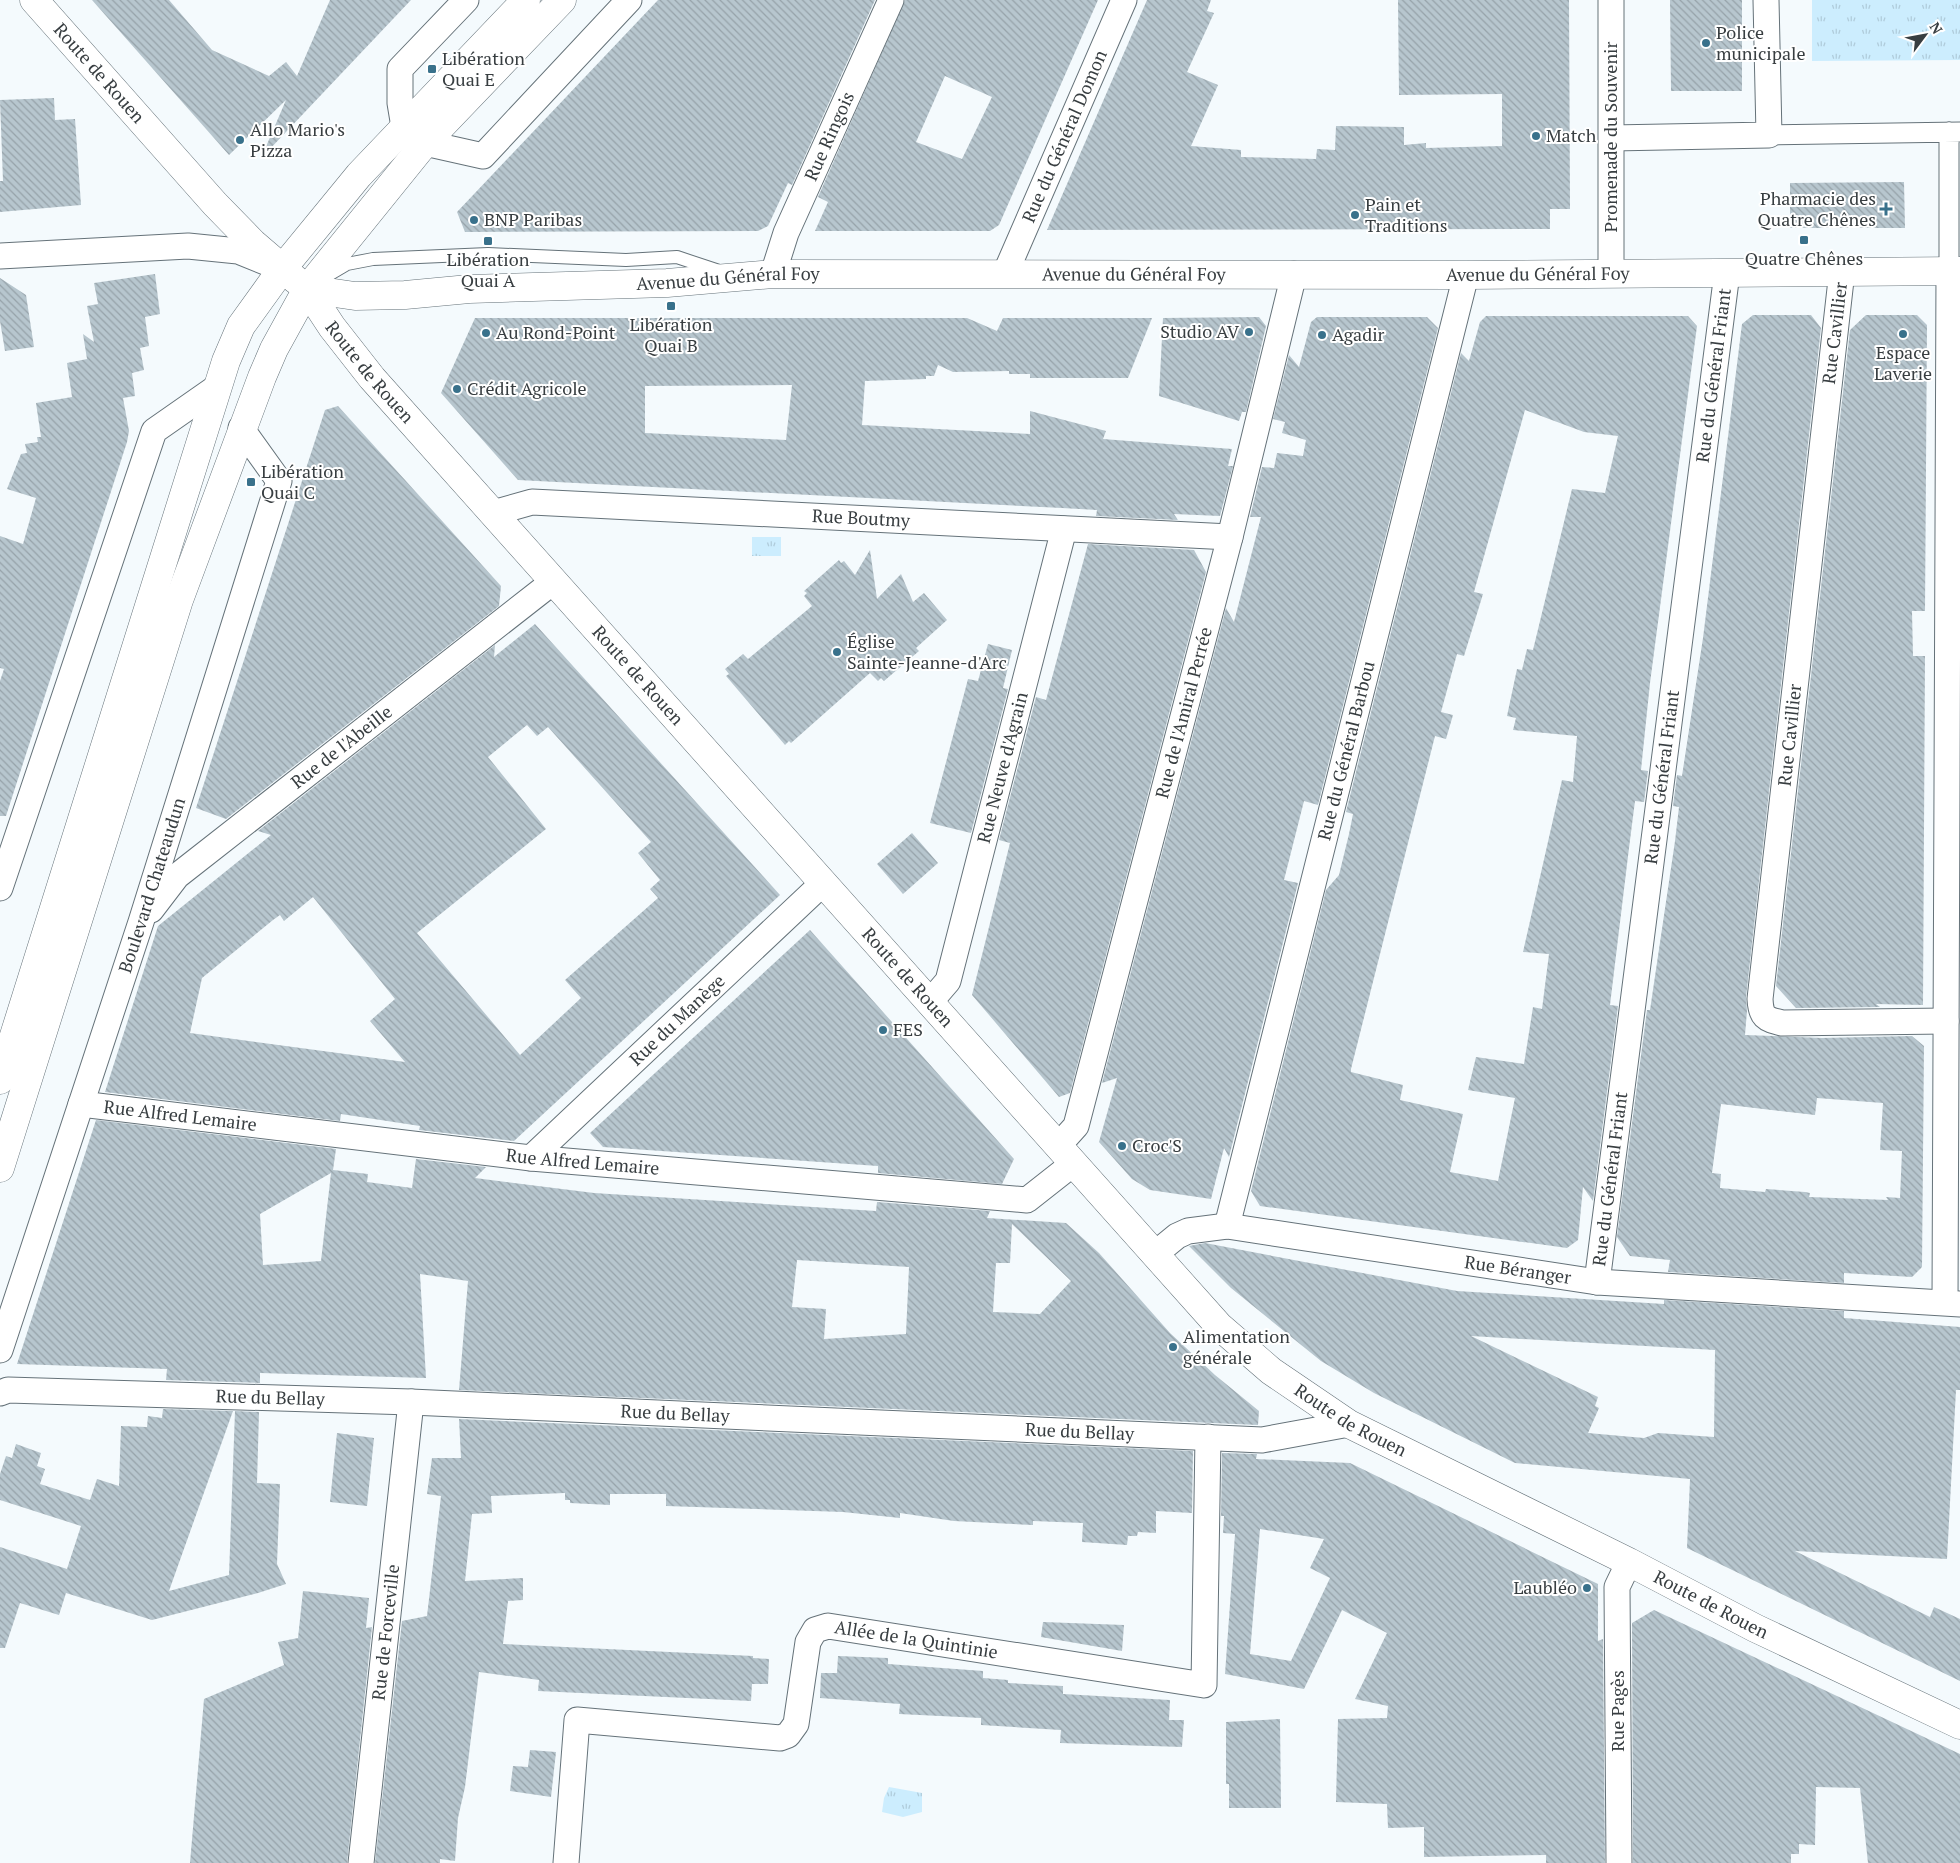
<svg xmlns="http://www.w3.org/2000/svg" width="1960" height="1863" font-family="'PT Serif',serif">
  <style>
    .grass { fill: url(#grass-tufts) }
    .building { fill: url(#building-back-hatch); fill-rule: evenodd }
    .lines { fill: none; stroke-linecap: round; stroke-linejoin: round }
    .service-casing { stroke: #657279; stroke-width: 14 }
    .pedestrian-casing { stroke: #657279; stroke-width: 21 }
    .minor-casing { stroke: #657279; stroke-width: 27 }
    .secondary-casing { stroke: #657279; stroke-width: 29 }
    .primary-casing { stroke: #657279; stroke-width: 29 }
    .service { stroke: #fff; stroke-width: 12 }
    .pedestrian { stroke: #fff; stroke-width: 19 }
    .minor { stroke: #fff; stroke-width: 25 }
    .secondary { stroke: #fff; stroke-width: 28 }
    .primary { stroke: #fff; stroke-width: 28 }
    .poi-dot { fill: #39718b; stroke: #fff; stroke-width: 2 }
    .labels { text-anchor: middle; stroke-width: 4; stroke-linejoin: round; paint-order: stroke }
    .poi-label { font-size: 18px; fill: #383e41; stroke: #fff; text-anchor: start }
    .street-label { font-size: 18px; fill: #383e41; stroke: #fff }
  </style>
  <defs>
    <pattern id="grass-tufts" width="24" height="20" patternUnits="userSpaceOnUse" patternTransform="scale(1.25)"><rect width="24" height="20" fill="#ccedfe"/><path d="M3 7l-1-3M5 7V3M7 7l1-3M15 17l-1-3M17 17v-4M19 17l1-3" fill="none" stroke="#b0ccdb"/></pattern>
    <pattern id="building-back-hatch" width="6" height="6" patternUnits="userSpaceOnUse" patternTransform="scale(1.25)"><rect width="6" height="6" fill="#b7c6ce"/><path d="M-1 5l2 2M0 0l6 6M5-1l2 2" fill="none" stroke="#96a2a9"/></pattern>
  </defs>
  <rect width="100%" height="100%" fill="#f4fafd"/>
  <path class="grass" d="M 1812,0 L 1960,0 L 1960,60 L 1812,61 Z
    M 752,537 L 781,537 L 781,556 L 752,556 Z
    M 889,1787 L 922,1793 L 922,1812 L 903,1817 L 882,1812 L 884,1798 Z"/>
  <path class="building" d="M 92,0 L 169,0 L 212,50 L 269,76 L 286,62 L 297,76 L 330,0 L 411,0 L 268,151 L 265,149 L 286,100 L 229,155 Z
    M 658,0 L 875,0 L 792,185 L 788,183 L 768,226 L 758,231 L 465,232 L 457,212 Z
    M 905,0 L 1098,0 L 999,225 L 990,231 L 815,231 L 828,202 L 818,197 ZM 945,76 L 992,97 L 962,159 L 916,142 Z
    M 1147,0 L 1211,0 L 1207,11 L 1214,13 L 1187,72 L 1218,85 L 1191,146 L 1241,150 L 1241,157 L 1316,159 L 1317,149 L 1335,150 L 1336,126 L 1404,127 L 1404,145 L 1426,143 L 1426,148 L 1502,146 L 1502,94 L 1399,95 L 1398,0 L 1569,0 L 1570,209 L 1550,209 L 1550,229 L 1047,230 Z
    M 1670,0 L 1742,0 L 1742,91 L 1671,91 Z
    M 54,98 L 55,120 L 75,119 L 81,205 L 0,212 L 0,181 L 3,181 L 0,100 Z
    M 1904,182 L 1905,228 L 1790,228 L 1790,183 Z
    M 155,274 L 160,314 L 145,317 L 149,346 L 140,348 L 144,370 L 132,373 L 135,396 L 123,398 L 129,431 L 127,442 L 6,816 L 0,816 L 0,681 L 4,669 L 0,668 L 0,536 L 23,544 L 36,498 L 7,489 L 21,454 L 27,453 L 25,444 L 38,442 L 37,437 L 41,437 L 36,403 L 72,397 L 67,363 L 87,359 L 83,334 L 94,342 L 87,306 L 98,304 L 94,283 Z
    M 0,278 L 26,295 L 34,347 L 5,351 L 0,321 Z
    M 1753,315 L 1811,315 L 1821,328 L 1746,997 L 1747,1011 L 1745,1035 L 1822,1038 L 1912,1036 L 1924,1046 L 1922,1267 L 1912,1277 L 1844,1273 L 1844,1283 L 1668,1272 L 1670,1260 L 1630,1256 L 1617,1237 L 1647,1010 L 1650,1010 L 1675,841 L 1679,807 L 1673,806 L 1677,775 L 1682,776 L 1703,638 L 1742,324 ZM 1817,1098 L 1883,1103 L 1880,1150 L 1902,1151 L 1900,1198 L 1886,1197 L 1888,1200 L 1809,1197 L 1810,1193 L 1805,1192 L 1766,1189 L 1765,1192 L 1720,1188 L 1721,1174 L 1712,1173 L 1721,1104 L 1815,1115 Z
    M 1866,315 L 1917,315 L 1927,325 L 1925,611 L 1912,611 L 1913,656 L 1925,656 L 1923,1005 L 1876,1004 L 1880,1007 L 1796,1008 L 1776,986 L 1850,330 Z
    M 1486,316 L 1688,316 L 1697,326 L 1650,683 L 1641,770 L 1648,771 L 1644,802 L 1635,801 L 1629,848 L 1610,1005 L 1618,1006 L 1593,1201 L 1583,1187 L 1578,1240 L 1567,1248 L 1260,1206 L 1251,1191 L 1326,890 L 1339,875 L 1349,834 L 1353,814 L 1346,812 L 1461,353 L 1469,361 L 1480,322 ZM 1525,410 L 1584,432 L 1618,436 L 1605,493 L 1572,489 L 1533,650 L 1527,649 L 1522,670 L 1517,669 L 1507,716 L 1516,718 L 1513,730 L 1577,736 L 1573,782 L 1562,780 L 1523,952 L 1549,954 L 1542,1009 L 1533,1007 L 1524,1064 L 1476,1057 L 1468,1090 L 1515,1098 L 1498,1181 L 1450,1172 L 1463,1114 L 1400,1100 L 1403,1085 L 1351,1072 L 1351,1069 L 1435,736 L 1446,739 L 1453,715 L 1441,712 L 1457,654 L 1464,656 L 1483,594 L 1474,592 Z
    M 1259,317 L 1266,326 L 1246,412 L 1242,412 L 1239,421 L 1159,396 L 1163,318 Z
    M 1317,317 L 1427,317 L 1438,328 L 1318,805 L 1304,801 L 1284,880 L 1298,883 L 1229,1157 L 1224,1148 L 1211,1199 L 1150,1190 L 1132,1179 L 1099,1142 L 1117,1078 L 1102,1083 L 1226,608 L 1234,622 L 1261,517 L 1250,517 L 1262,467 L 1274,468 L 1277,453 L 1303,456 L 1306,440 L 1282,433 L 1285,422 L 1273,419 L 1289,355 L 1299,367 L 1311,322 Z
    M 475,318 L 967,318 L 997,331 L 1003,318 L 1152,318 L 1128,378 L 1030,378 L 1030,374 L 1009,374 L 1009,371 L 953,372 L 938,365 L 934,376 L 926,376 L 926,379 L 865,381 L 862,425 L 1030,434 L 1030,411 L 1106,431 L 1103,439 L 1232,449 L 1228,466 L 1233,466 L 1220,516 L 1174,514 L 1178,520 L 1096,516 L 1097,510 L 1062,508 L 518,480 L 441,393 ZM 792,385 L 786,440 L 645,433 L 645,386 Z
    M 338,406 L 501,586 L 499,606 L 226,819 L 196,808 L 325,410 Z
    M 1088,544 L 1194,550 L 1206,572 L 1070,1093 L 1059,1097 L 972,995 L 1010,843 L 999,840 L 1036,697 L 1046,700 Z
    M 870,550 L 877,599 L 901,574 L 913,602 L 924,593 L 947,620 L 916,648 L 919,651 L 884,681 L 881,678 L 878,681 L 870,673 L 791,743 L 789,741 L 785,745 L 726,676 L 729,674 L 725,669 L 743,654 L 748,659 L 812,606 L 804,596 L 807,593 L 804,591 L 839,560 L 841,563 L 844,561 L 855,575 Z
    M 535,624 L 780,895 L 514,1141 L 419,1130 L 420,1126 L 341,1114 L 340,1121 L 105,1092 L 158,926 L 271,835 L 258,831 L 495,645 L 494,657 ZM 527,725 L 537,736 L 548,727 L 651,842 L 638,853 L 660,880 L 650,889 L 658,898 L 565,980 L 581,998 L 520,1055 L 417,933 L 546,829 L 488,757 ZM 313,897 L 395,999 L 370,1021 L 405,1062 L 190,1033 L 202,978 L 273,920 L 280,915 L 284,921 Z
    M 988,644 L 1012,650 L 1003,688 L 1008,689 L 971,833 L 930,823 L 968,679 L 978,681 Z
    M 912,833 L 938,863 L 903,894 L 877,864 Z
    M 810,930 L 1014,1159 L 1002,1184 L 878,1173 L 878,1166 L 603,1147 L 590,1133 Z
    M 96,1120 L 336,1149 L 333,1170 L 368,1174 L 367,1182 L 412,1188 L 416,1159 L 486,1167 L 475,1178 L 594,1193 L 876,1211 L 877,1202 L 990,1211 L 987,1218 L 1066,1223 L 1099,1253 L 1170,1333 L 1215,1375 L 1259,1411 L 1258,1425 L 459,1390 L 468,1281 L 420,1274 L 426,1378 L 260,1373 L 260,1383 L 166,1380 L 167,1369 L 17,1364 ZM 331,1173 L 321,1261 L 263,1265 L 260,1214 ZM 1012,1224 L 1071,1281 L 1040,1314 L 993,1312 L 996,1263 L 1010,1263 ZM 797,1260 L 909,1267 L 906,1334 L 824,1339 L 826,1309 L 792,1307 Z
    M 1205,1243 L 1457,1291 L 1664,1304 L 1664,1300 L 1844,1311 L 1844,1318 L 1960,1327 L 1960,1390 L 1956,1390 L 1947,1559 L 1795,1551 L 1930,1617 L 1934,1607 L 1960,1619 L 1960,1681 L 1687,1548 L 1690,1479 L 1515,1463 L 1374,1393 L 1321,1361 L 1231,1288 L 1189,1246 ZM 1471,1336 L 1715,1350 L 1714,1437 L 1658,1433 L 1644,1438 L 1588,1433 L 1599,1408 L 1595,1406 L 1598,1397 Z
    M 163,1409 L 233,1411 L 169,1591 L 229,1575 L 235,1411 L 259,1412 L 257,1483 L 280,1484 L 277,1564 L 286,1584 L 258,1593 L 152,1620 L 66,1593 L 59,1615 L 20,1603 L 5,1648 L 0,1648 L 0,1547 L 67,1569 L 81,1526 L 0,1500 L 0,1474 L 6,1456 L 12,1458 L 16,1444 L 41,1453 L 37,1466 L 45,1469 L 40,1484 L 90,1500 L 97,1479 L 119,1486 L 121,1426 L 147,1427 L 148,1416 L 162,1418 Z
    M 459,1419 L 1193,1451 L 1192,1513 L 1156,1511 L 1156,1533 L 1138,1532 L 1137,1536 L 1128,1536 L 1127,1545 L 1082,1542 L 1083,1523 L 1033,1521 L 1033,1525 L 954,1521 L 900,1513 L 900,1518 L 843,1512 L 666,1506 L 666,1494 L 610,1494 L 610,1505 L 570,1503 L 570,1500 L 565,1500 L 565,1493 L 491,1496 L 492,1513 L 472,1514 L 465,1581 L 523,1578 L 523,1600 L 508,1601 L 503,1644 L 753,1656 L 753,1658 L 769,1659 L 768,1684 L 752,1684 L 751,1701 L 538,1691 L 539,1680 L 479,1672 L 465,1787 L 458,1818 L 455,1861 L 440,1859 L 440,1863 L 375,1863 L 402,1621 L 427,1616 L 441,1496 L 427,1494 L 432,1458 L 461,1458 Z
    M 337,1433 L 374,1438 L 367,1506 L 330,1502 Z
    M 1222,1453 L 1257,1454 L 1256,1459 L 1350,1463 L 1598,1584 L 1598,1641 L 1603,1639 L 1605,1863 L 1546,1863 L 1546,1855 L 1424,1857 L 1424,1827 L 1388,1828 L 1387,1804 L 1336,1802 L 1338,1719 L 1387,1718 L 1388,1706 L 1355,1699 L 1387,1633 L 1342,1610 L 1304,1689 L 1225,1674 L 1235,1534 L 1223,1533 L 1224,1516 L 1221,1516 ZM 1260,1529 L 1324,1539 L 1310,1568 L 1330,1578 L 1291,1661 L 1250,1654 Z
    M 303,1591 L 369,1598 L 366,1628 L 372,1627 L 347,1863 L 190,1863 L 204,1699 L 284,1665 L 278,1642 L 298,1638 Z
    M 1654,1610 L 1960,1754 L 1960,1863 L 1868,1863 L 1860,1788 L 1816,1787 L 1815,1845 L 1799,1844 L 1799,1854 L 1791,1854 L 1791,1863 L 1633,1863 L 1632,1623 Z
    M 1043,1622 L 1124,1625 L 1122,1651 L 1041,1637 Z
    M 838,1656 L 888,1658 L 888,1664 L 983,1671 L 983,1678 L 1008,1680 L 1008,1683 L 1063,1686 L 1063,1694 L 1170,1700 L 1169,1720 L 1184,1720 L 1182,1747 L 1060,1743 L 1061,1730 L 981,1725 L 981,1718 L 899,1714 L 900,1704 L 820,1698 L 821,1673 L 837,1673 Z
    M 1280,1719 L 1281,1808 L 1229,1808 L 1229,1784 L 1226,1784 L 1226,1722 Z
    M 530,1750 L 556,1752 L 551,1797 L 510,1791 L 513,1766 L 528,1767 Z"/>
  <g class="lines">
    <g class="service-casing">
      <path id="service" d="M 330,274 L 347,264 L 373,259 L 488,254 L 626,260 L 677,257 L 719,271"/>
    </g>
    <g class="pedestrian-casing">
      <path id="pedestrian" d="M 1769,135 L 1960,132
        M 1949,271 L 1949,132"/>
    </g>
    <g class="minor-casing">
      <g id="minor">
        <path d="M 1611,0 L 1611,273"/>
        <path d="M 404,127 L 400,103 L 400,69 L 466,0"/>
        <path d="M 1612,138 L 1769,135 L 1766,0"/>
        <path d="M 425,143 L 483,156 L 629,0"/>
        <path d="M 0,256 L 188,246 L 238,251 L 275,266"/>
        <path d="M 1842,271 L 1760,999 C 1761,1017 1765,1019 1782,1023 L 1946,1021"/>
        <path id="s1" d="M 773,274 L 786,233 L 891,0"/>
        <path id="s2" d="M 1005,274 L 1124,0"/>
        <path id="s3" d="M 493,513 L 532,502 L 1230,537"/>
        <path d="M 0,888 L 154,431 L 217,387"/>
        <path id="s4" d="M 151,910 L 177,876 L 554,581"/>
        <path id="s5" d="M 930,1002 L 948,981 L 1064,529"/>
        <path id="s6" d="M 81,1104 L 531,1158 L 1027,1200 L 1074,1163"/>
        <path id="s7" d="M 1058,1146 L 1076,1126 L 1230,537 L 1294,274"/>
        <path id="s8" d="M 531,1158 L 823,883"/>
        <path id="s9" d="M 1227,1226 L 1466,275"/>
        <path id="s10" d="M 1155,1254 L 1177,1236 L 1188,1231 L 1227,1226 L 1597,1282 L 1960,1304"/>
        <path id="s11" d="M 1597,1282 L 1727,273"/>
        <path d="M 1945,1302 L 1949,271"/>
        <path id="s12" d="M 0,1350 L 141,922 L 279,481 L 241,428"/>
        <path id="s13" d="M 0,1393 L 8,1390 L 411,1402 L 1262,1440 L 1349,1424"/>
        <path id="s14" d="M 361,1863 L 411,1402"/>
        <path id="s15" d="M 566,1863 L 577,1720 L 780,1738 L 788,1735 L 796,1724 L 808,1642 L 815,1630 L 828,1626 L 1204,1685 L 1208,1437"/>
        <path d="M 1619,1863 L 1617,1587 L 1629,1562"/>
      </g>
    </g>
    <g class="secondary-casing">
      <g id="secondary">
        <path id="s16" d="M 562,0 L 425,143 L 307,289 L 332,327 L 372,378 L 1219,1326 L 1271,1371 L 1349,1424 L 1629,1562 L 1755,1628 L 1960,1725"/>
        <path d="M 282,269 L 359,175 L 526,0"/>
      </g>
    </g>
    <g class="primary-casing">
      <g id="primary">
        <path id="s17" d="M 34,0 L 215,204 L 253,243 L 296,280"/>
        <path id="s18" d="M 307,289 L 355,296 L 405,295 L 469,289 L 667,283 L 773,274 L 1466,275 L 1960,271"/>
        <path d="M 0,1080 L 226,361 L 241,326 L 282,269"/>
        <path d="M 0,1168 L 179,600 L 262,377 L 274,349 L 307,289"/>
      </g>
    </g>
    <use href="#service" class="service"/>
    <use href="#pedestrian" class="pedestrian"/>
    <use href="#minor" class="minor"/>
    <use href="#secondary" class="secondary"/>
    <use href="#primary" class="primary"/>
  </g>
  <g class="poi-dot">
    <circle cx="1706" cy="43" r="5"/>
    <rect x="427" y="64" width="10" height="10" rx="2.5"/>
    <circle cx="1536" cy="136" r="5"/>
    <circle cx="240" cy="140" r="5"/>
    <path d="M1883.5 201.5h5v5h5v5h-5v5h-5v-5h-5v-5h5z"/>
    <circle cx="1355" cy="215" r="5"/>
    <circle cx="474" cy="220" r="5"/>
    <rect x="1799" y="235" width="10" height="10" rx="2.5"/>
    <rect x="483" y="236" width="10" height="10" rx="2.5"/>
    <rect x="666" y="301" width="10" height="10" rx="2.5"/>
    <circle cx="1249" cy="332" r="5"/>
    <circle cx="486" cy="333" r="5"/>
    <circle cx="1903" cy="334" r="5"/>
    <circle cx="1322" cy="335" r="5"/>
    <circle cx="457" cy="389" r="5"/>
    <rect x="246" y="477" width="10" height="10" rx="2.5"/>
    <circle cx="837" cy="652" r="5"/>
    <circle cx="883" cy="1030" r="5"/>
    <circle cx="1122" cy="1146" r="5"/>
    <circle cx="1173" cy="1347" r="5"/>
    <circle cx="1587" cy="1588" r="5"/>
  </g>
  <g class="labels">
    <g class="poi-label">
      <text x="1716" y="39">Police<tspan x="1716" dy="21">municipale</tspan></text>
      <text x="442" y="65">Libération<tspan x="442" dy="21">Quai E</tspan></text>
      <text x="250" y="136">Allo Mario's<tspan x="250" dy="21">Pizza</tspan></text>
      <text x="1546" y="142">Match</text>
      <text x="1876" y="205" text-anchor="end">Pharmacie des<tspan x="1876" dy="21">Quatre Chênes</tspan></text>
      <text x="1365" y="211">Pain et<tspan x="1365" dy="21">Traditions</tspan></text>
      <text x="484" y="226">BNP Paribas</text>
      <text x="1804" y="265" text-anchor="middle">Quatre Chênes</text>
      <text x="488" y="266" text-anchor="middle">Libération<tspan x="488" dy="21">Quai A</tspan></text>
      <text x="671" y="331" text-anchor="middle">Libération<tspan x="671" dy="21">Quai B</tspan></text>
      <text x="1239" y="338" text-anchor="end">Studio AV</text>
      <text x="496" y="339">Au Rond-Point</text>
      <text x="1332" y="341">Agadir</text>
      <text x="1903" y="359" text-anchor="middle">Espace<tspan x="1903" dy="21">Laverie</tspan></text>
      <text x="467" y="395">Crédit Agricole</text>
      <text x="261" y="478">Libération<tspan x="261" dy="21">Quai C</tspan></text>
      <text x="847" y="648">Église<tspan x="847" dy="21">Sainte-Jeanne-d'Arc</tspan></text>
      <text x="893" y="1036">FES</text>
      <text x="1132" y="1152">Croc'S</text>
      <text x="1183" y="1343">Alimentation<tspan x="1183" dy="21">générale</tspan></text>
      <text x="1577" y="1594" text-anchor="end">Laubléo</text>
    </g>
    <g class="street-label">
      <text dy="6" stroke="none"><textPath href="#s17" startOffset="98">Route de Rouen</textPath></text>
      <text dy="6" stroke="none"><textPath href="#s1" startOffset="149">Rue Ringois</textPath></text>
      <text dy="6" stroke="none"><textPath href="#s2" startOffset="150">Rue du Général Domon</textPath></text>
      <text transform="translate(1611 137) rotate(-90)" y="6">Promenade du Souvenir</text>
      <text dy="6" stroke="none"><textPath href="#s18" startOffset="828">Avenue du Général Foy</textPath></text>
      <text dy="6" stroke="none"><textPath href="#s18" startOffset="1232">Avenue du Général Foy</textPath></text>
      <text dy="6" stroke="none"><textPath href="#s18" startOffset="422">Avenue du Général Foy</textPath></text>
      <text transform="translate(1835 333) rotate(-83)" y="6">Rue Cavillier</text>
      <text dy="6" stroke="none"><textPath href="#s16" startOffset="490">Route de Rouen</textPath></text>
      <text dy="6" stroke="none"><textPath href="#s11" startOffset="914">Rue du Général Friant</textPath></text>
      <text dy="6" stroke="none"><textPath href="#s3" startOffset="370">Rue Boutmy</textPath></text>
      <text dy="6" stroke="none"><textPath href="#s16" startOffset="895">Route de Rouen</textPath></text>
      <text dy="6" stroke="none"><textPath href="#s7" startOffset="454">Rue de l'Amiral Perrée</textPath></text>
      <text transform="translate(1790 735) rotate(-84)" y="6">Rue Cavillier</text>
      <text dy="6" stroke="none"><textPath href="#s4" startOffset="252">Rue de l'Abeille</textPath></text>
      <text dy="6" stroke="none"><textPath href="#s9" startOffset="490">Rue du Général Barbou</textPath></text>
      <text dy="6" stroke="none"><textPath href="#s5" startOffset="248">Rue Neuve d'Agrain</textPath></text>
      <text dy="6" stroke="none"><textPath href="#s11" startOffset="509">Rue du Général Friant</textPath></text>
      <text dy="6" stroke="none"><textPath href="#s12" startOffset="489">Boulevard Chateaudun</textPath></text>
      <text dy="6" stroke="none"><textPath href="#s16" startOffset="1300">Route de Rouen</textPath></text>
      <text dy="6" stroke="none"><textPath href="#s8" startOffset="201">Rue du Manège</textPath></text>
      <text dy="6" stroke="none"><textPath href="#s6" startOffset="100">Rue Alfred Lemaire</textPath></text>
      <text dy="6" stroke="none"><textPath href="#s6" startOffset="505">Rue Alfred Lemaire</textPath></text>
      <text dy="6" stroke="none"><textPath href="#s11" startOffset="104">Rue du Général Friant</textPath></text>
      <text dy="6" stroke="none"><textPath href="#s10" startOffset="374">Rue Béranger</textPath></text>
      <text dy="6" stroke="none"><textPath href="#s13" startOffset="271">Rue du Bellay</textPath></text>
      <text dy="6" stroke="none"><textPath href="#s13" startOffset="676">Rue du Bellay</textPath></text>
      <text dy="6" stroke="none"><textPath href="#s16" startOffset="1930">Route de Rouen</textPath></text>
      <text dy="6" stroke="none"><textPath href="#s13" startOffset="1081">Rue du Bellay</textPath></text>
      <text dy="6" stroke="none"><textPath href="#s16" startOffset="2335">Route de Rouen</textPath></text>
      <text dy="6" stroke="none"><textPath href="#s14" startOffset="232">Rue de Forceville</textPath></text>
      <text dy="6" stroke="none"><textPath href="#s15" startOffset="569">Allée de la Quintinie</textPath></text>
      <text transform="translate(1618 1711) rotate(-90)" y="6">Rue Pagès</text>
    </g>
  </g>
  <g transform="translate(1925 35) rotate(58)" stroke="#ffffff" stroke-width="4" paint-order="stroke">
  <path d="M0-4L9 19L0 12L-9 19Z" fill="#383e41"/>
  <text y="-8" font-size="14" font-weight="bold" text-anchor="middle" fill="#383e41">N</text>
  </g>
</svg>
